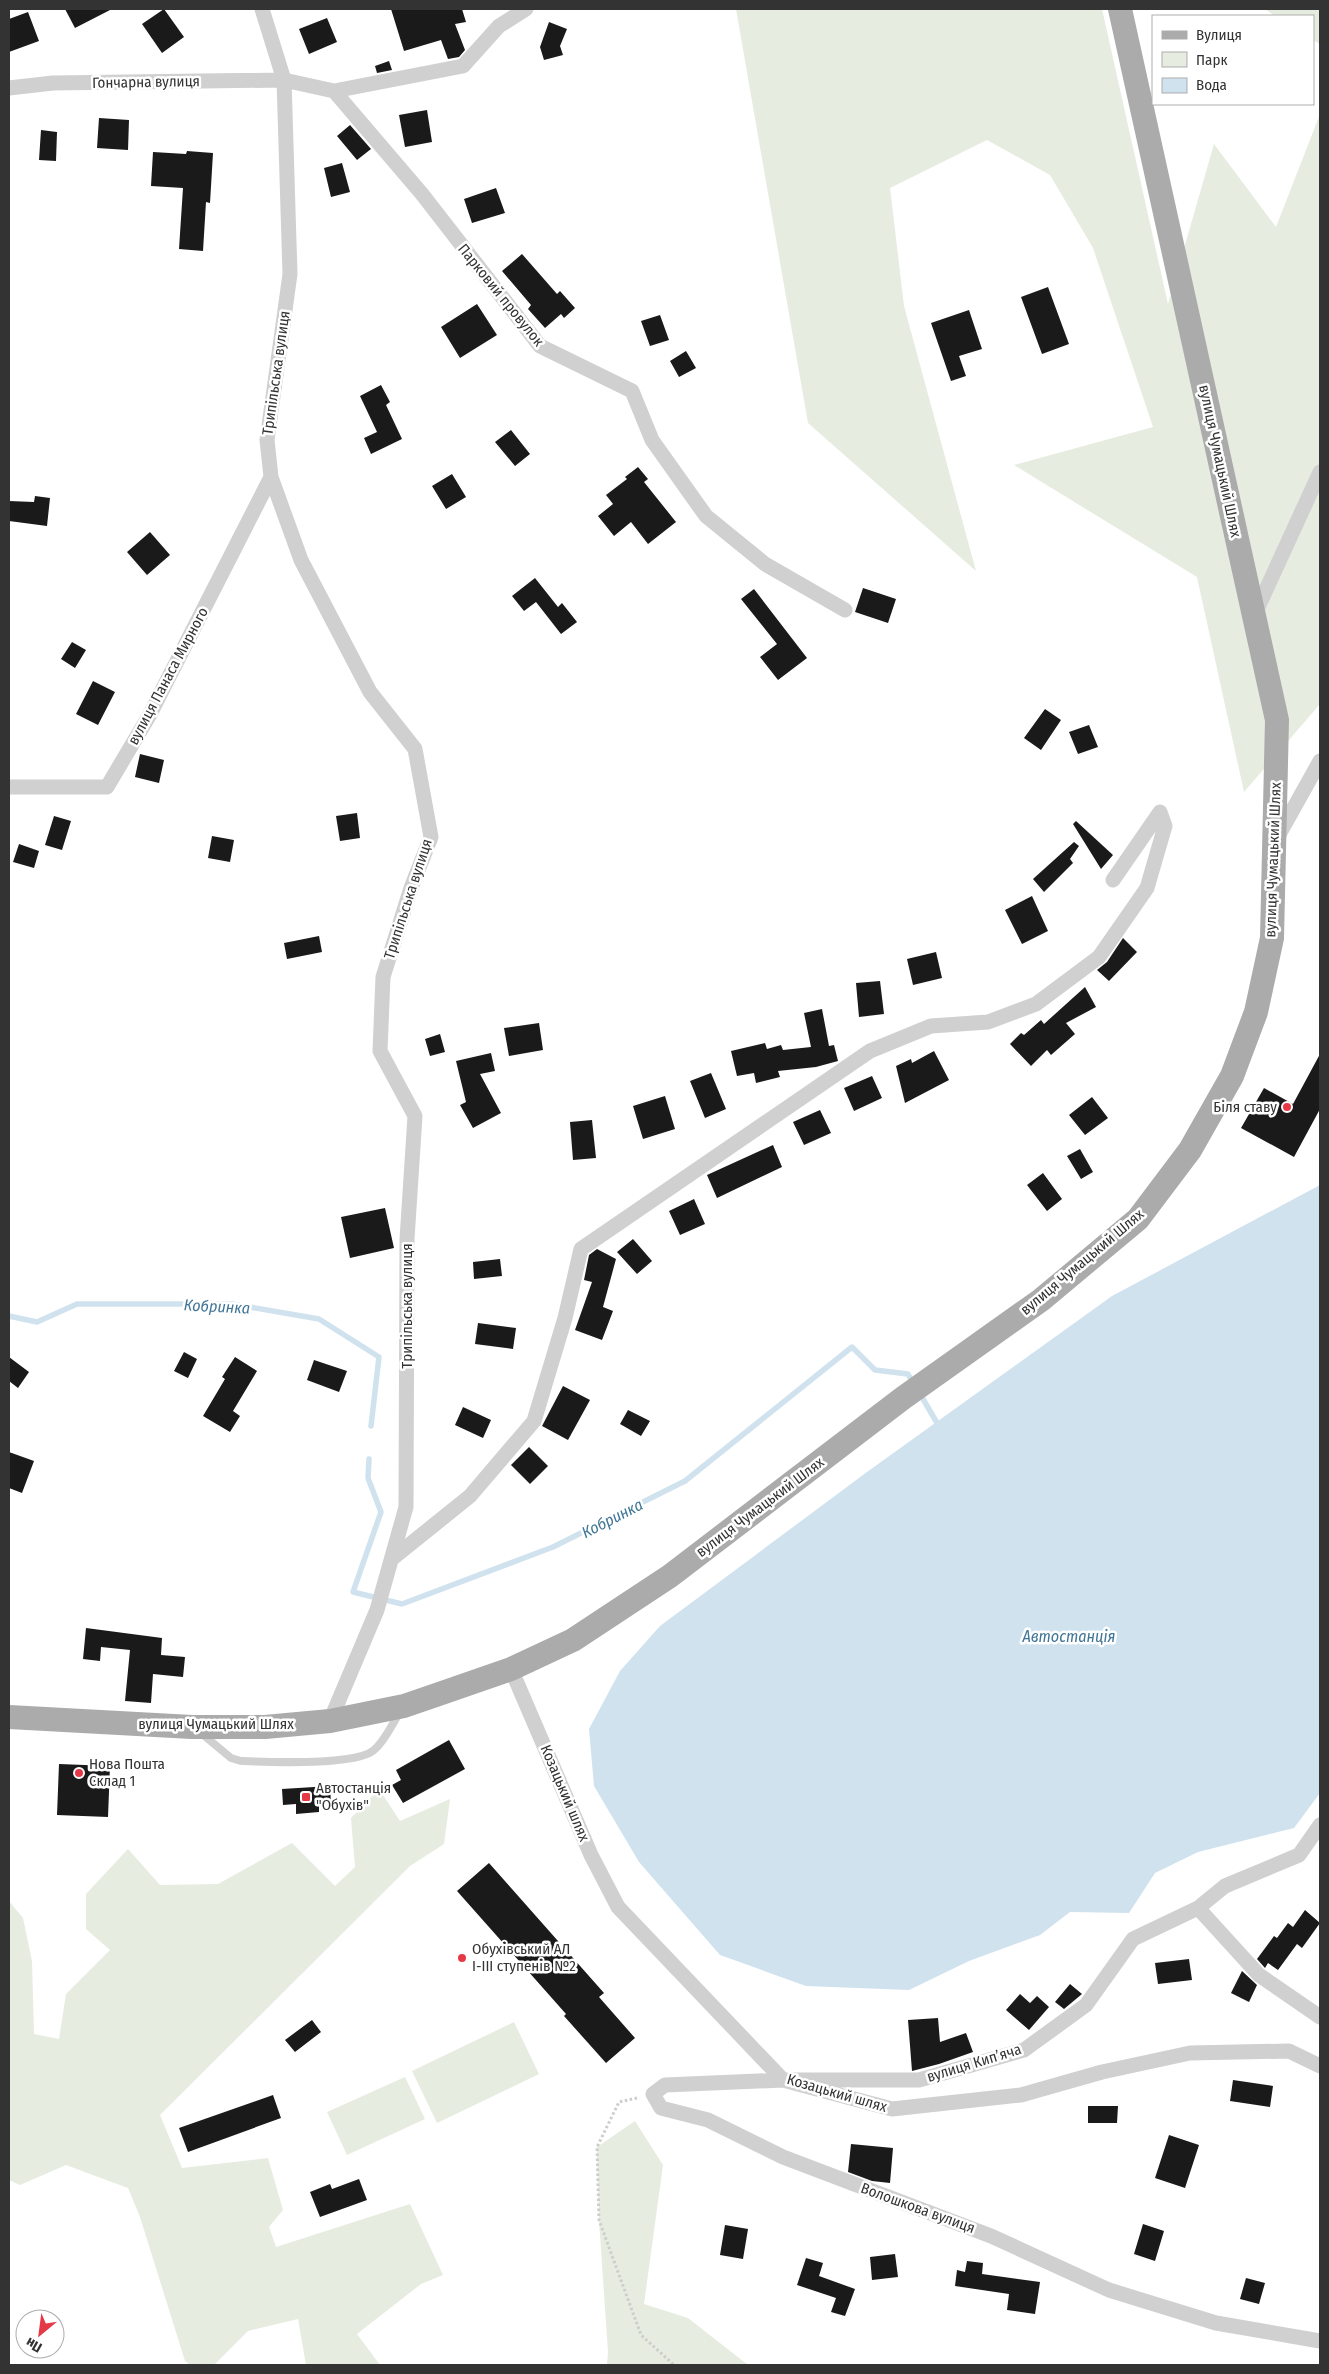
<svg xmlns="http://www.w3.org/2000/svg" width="1329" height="2374" font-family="'Fira Sans Condensed',sans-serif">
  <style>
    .green { fill: #e6ecdf }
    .water { fill: #cfe2ee }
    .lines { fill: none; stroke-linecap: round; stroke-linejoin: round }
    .stream { stroke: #cfe2ee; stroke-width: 5.5 }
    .building { fill: #1a1a1a }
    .path { stroke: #cdcdcd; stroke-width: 3; stroke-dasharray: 2.5 2.5; stroke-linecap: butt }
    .lane { stroke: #d0d0d0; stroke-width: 8 }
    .street { stroke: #d0d0d0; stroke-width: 15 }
    .primary { stroke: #ababab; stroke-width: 24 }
    .poi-dot { fill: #e63946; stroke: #fff; stroke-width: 2 }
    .labels { text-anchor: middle; stroke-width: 5; stroke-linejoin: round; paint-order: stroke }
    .street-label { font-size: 15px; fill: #333; stroke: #fff }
    .poi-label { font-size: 15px; fill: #333; stroke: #fff; text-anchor: start }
    .water-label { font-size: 16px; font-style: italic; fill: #3f7597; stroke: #fff }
  </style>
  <rect width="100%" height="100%" fill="#fff"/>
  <path class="green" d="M 736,9 L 1102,9 L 1168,304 L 1214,144 L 1276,227 L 1320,114 L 1320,704 L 1244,792 L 1197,577 L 1014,465 L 1153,427 L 1093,248 L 1050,175 L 987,140 L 890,188 L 904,306 L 976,571 L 808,423 Z
    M 1265,9 L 1320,9 L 1320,44 L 1313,40 L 1313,16 L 1275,16 Z
    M 379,1789 L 400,1821 L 450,1799 L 444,1844 L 410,1866 L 160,2115 L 182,2168 L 268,2158 L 283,2210 L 269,2227 L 276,2247 L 410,2204 L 443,2275 L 421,2284 L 357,2334 L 380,2365 L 306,2365 L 298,2319 L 248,2331 L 214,2365 L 190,2365 L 185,2361 L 140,2217 L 128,2188 L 66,2165 L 20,2185 L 9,2180 L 9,1901 L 23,1918 L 32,1961 L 34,2034 L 59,2039 L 66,1994 L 110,1950 L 86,1929 L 86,1894 L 128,1849 L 160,1885 L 218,1884 L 292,1843 L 335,1886 L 355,1867 L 351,1818 Z
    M 514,2022 L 539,2074 L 437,2123 L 412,2071 Z
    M 405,2077 L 425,2119 L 347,2155 L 327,2112 Z
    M 635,2121 L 663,2165 L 644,2304 L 688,2318 L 748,2365 L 607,2365 L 608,2352 L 599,2220 L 597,2147 Z"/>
  <path class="water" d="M 1320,1185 L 1320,1793 L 1294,1828 L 1198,1852 L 1155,1873 L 1129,1913 L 1070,1912 L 1040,1935 L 969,1961 L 909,1990 L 806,1986 L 720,1955 L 639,1862 L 594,1786 L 589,1729 L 620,1671 L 660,1626 L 867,1472 L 1112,1296 Z"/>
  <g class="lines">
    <path class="stream" d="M 9,1316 L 37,1322 L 77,1304 L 232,1304 L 319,1319 L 379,1357 L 371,1426
      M 919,1392 L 937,1423
      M 369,1459 L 368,1478 L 381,1512 L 353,1592 L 402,1604 L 553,1547 L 685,1481 L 852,1347 L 875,1370 L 908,1374 L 914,1385"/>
  </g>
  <path class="building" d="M 65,9 L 112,9 L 75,28 Z
    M 164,9 L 184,37 L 162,53 L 142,24 Z
    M 391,9 L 462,9 L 466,22 L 455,24 L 465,50 L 459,57 L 448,59 L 441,40 L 404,51 Z
    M 28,12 L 39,41 L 9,52 L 9,19 Z
    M 327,18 L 337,42 L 309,54 L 299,29 Z
    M 549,22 L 567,29 L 560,46 L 563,55 L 544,60 L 540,47 Z
    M 389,61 L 392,70 L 377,73 L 375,66 Z
    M 427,110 L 432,142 L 405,147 L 399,115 Z
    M 99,118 L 129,120 L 128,150 L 97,148 Z
    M 350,125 L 371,149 L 357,160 L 337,136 Z
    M 41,130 L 57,132 L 56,161 L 39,160 Z
    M 187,151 L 213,153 L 210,203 L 206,202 L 203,251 L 179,249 L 183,188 L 151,186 L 153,152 L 186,154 Z
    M 342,163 L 350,192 L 331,197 L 324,168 Z
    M 496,188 L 505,213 L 472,223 L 464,199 Z
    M 522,254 L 557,294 L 560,291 L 575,308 L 564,318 L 561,314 L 545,328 L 528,309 L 531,305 L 502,271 Z
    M 1048,287 L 1069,344 L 1042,354 L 1021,297 Z
    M 477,304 L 497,335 L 460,358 L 441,327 Z
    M 969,310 L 982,349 L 959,356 L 966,376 L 951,381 L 931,323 Z
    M 660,315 L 669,340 L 650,346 L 641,321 Z
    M 686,351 L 696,368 L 679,377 L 670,361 Z
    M 381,385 L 390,402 L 386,405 L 402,439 L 371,454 L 364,438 L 377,432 L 360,396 Z
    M 511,430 L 530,454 L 515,466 L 495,442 Z
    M 638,467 L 648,479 L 644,482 L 676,522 L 648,544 L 631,522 L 614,536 L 598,516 L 613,504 L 606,495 L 627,479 L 625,477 Z
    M 452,474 L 466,497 L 446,509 L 432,486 Z
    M 35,496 L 50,498 L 47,526 L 9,521 L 9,501 L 34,502 Z
    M 150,532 L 170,555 L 147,575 L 127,552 Z
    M 535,578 L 558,607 L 562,603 L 577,622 L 561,634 L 536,602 L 524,611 L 512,596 Z
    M 863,588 L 896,599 L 888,623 L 855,612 Z
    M 754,589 L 807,658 L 778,680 L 760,657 L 777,644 L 741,599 Z
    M 72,642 L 86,650 L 75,668 L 61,659 Z
    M 93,681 L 115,692 L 98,725 L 76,714 Z
    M 1045,709 L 1061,720 L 1041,750 L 1024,738 Z
    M 1089,725 L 1098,747 L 1078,754 L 1069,732 Z
    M 140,754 L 164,760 L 159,783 L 135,777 Z
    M 357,813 L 360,838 L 340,841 L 336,816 Z
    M 54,816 L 71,821 L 62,850 L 45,845 Z
    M 1076,821 L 1113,855 L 1101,869 L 1073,824 Z
    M 212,836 L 234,840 L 230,862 L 208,858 Z
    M 1074,842 L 1079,846 L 1070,859 L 1073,863 L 1044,892 L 1033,879 Z
    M 19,844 L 39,851 L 34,868 L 13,862 Z
    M 1032,896 L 1048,931 L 1022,944 L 1005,910 Z
    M 319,936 L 322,952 L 287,959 L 284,943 Z
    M 1123,938 L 1137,952 L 1109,981 L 1097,970 L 1107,962 Z
    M 936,952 L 942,978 L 913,985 L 907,959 Z
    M 880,981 L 884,1014 L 859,1017 L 856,983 Z
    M 1085,987 L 1096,1007 L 1066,1023 L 1075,1034 L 1051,1055 L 1047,1050 L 1031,1066 L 1010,1044 L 1021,1033 L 1024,1035 L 1041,1020 L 1044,1024 Z
    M 822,1009 L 829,1046 L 834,1045 L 838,1061 L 816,1067 L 778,1071 L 780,1077 L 756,1083 L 754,1073 L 737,1076 L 731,1051 L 765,1043 L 767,1049 L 781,1045 L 783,1050 L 811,1047 L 804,1013 Z
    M 539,1023 L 543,1050 L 509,1056 L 504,1028 Z
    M 440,1034 L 445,1052 L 430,1056 L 425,1039 Z
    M 934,1051 L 949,1080 L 905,1103 L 896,1066 L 911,1059 L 912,1063 Z
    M 491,1053 L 495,1071 L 480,1074 L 501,1113 L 473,1128 L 460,1105 L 466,1102 L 456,1061 Z
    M 1320,1054 L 1320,1109 L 1294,1157 L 1241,1128 L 1264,1088 L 1293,1104 Z
    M 711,1073 L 726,1109 L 705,1118 L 690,1081 Z
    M 872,1076 L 882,1098 L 854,1111 L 844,1088 Z
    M 665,1096 L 675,1129 L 643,1139 L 633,1106 Z
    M 1092,1097 L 1108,1118 L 1085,1135 L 1069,1115 Z
    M 820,1110 L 831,1133 L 804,1145 L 793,1122 Z
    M 592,1120 L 596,1158 L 573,1160 L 570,1122 Z
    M 773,1145 L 782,1167 L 717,1198 L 707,1175 Z
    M 1080,1149 L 1093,1172 L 1081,1179 L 1067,1156 Z
    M 1043,1173 L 1062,1199 L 1047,1211 L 1027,1185 Z
    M 694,1199 L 705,1224 L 680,1235 L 669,1211 Z
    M 385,1208 L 394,1248 L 350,1258 L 341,1217 Z
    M 633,1239 L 652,1261 L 637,1274 L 617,1252 Z
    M 597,1249 L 616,1259 L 603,1307 L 613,1311 L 602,1340 L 575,1330 L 592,1282 L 584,1280 L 589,1255 Z
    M 500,1259 L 502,1276 L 474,1279 L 473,1262 Z
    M 478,1323 L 516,1328 L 513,1349 L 475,1344 Z
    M 184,1352 L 197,1359 L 188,1378 L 174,1371 Z
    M 9,1357 L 29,1372 L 18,1388 L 9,1381 Z
    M 235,1357 L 257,1371 L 233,1411 L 240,1416 L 230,1432 L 203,1416 L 225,1379 L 222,1377 Z
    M 314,1360 L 347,1371 L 339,1392 L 307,1380 Z
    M 563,1386 L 590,1400 L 568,1440 L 542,1426 Z
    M 463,1407 L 491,1420 L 483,1438 L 455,1425 Z
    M 628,1410 L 650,1421 L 641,1436 L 620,1424 Z
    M 529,1447 L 548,1466 L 530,1484 L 511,1465 Z
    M 9,1452 L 34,1461 L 22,1493 L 9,1488 Z
    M 86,1628 L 162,1638 L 161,1655 L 185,1657 L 183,1677 L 153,1674 L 151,1703 L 125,1701 L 130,1650 L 101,1647 L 100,1661 L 83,1659 Z
    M 449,1740 L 465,1769 L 403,1803 L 392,1785 L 401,1780 L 396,1770 Z
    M 59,1764 L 110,1766 L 108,1817 L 57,1815 Z
    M 330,1786 L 331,1804 L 319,1805 L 319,1812 L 296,1814 L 296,1804 L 283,1805 L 282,1789 Z
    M 489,1863 L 604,1993 L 599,1997 L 635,2038 L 606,2063 L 564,2016 L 566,2014 L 457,1891 Z
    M 1305,1910 L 1320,1923 L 1302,1948 L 1297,1944 L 1278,1970 L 1268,1963 L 1265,1968 L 1257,1959 L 1274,1936 L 1277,1938 L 1288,1923 L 1293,1927 Z
    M 1189,1959 L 1192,1980 L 1158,1984 L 1155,1963 Z
    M 1242,1971 L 1257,1985 L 1249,2002 L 1231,1993 Z
    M 1070,1984 L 1082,1994 L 1064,2009 L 1055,2002 Z
    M 1020,1994 L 1030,2003 L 1037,1996 L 1049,2007 L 1029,2030 L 1006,2010 Z
    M 938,2018 L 940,2042 L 966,2033 L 973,2052 L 939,2064 L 912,2071 L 908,2020 Z
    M 312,2020 L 321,2032 L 295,2052 L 285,2040 Z
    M 1233,2080 L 1273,2086 L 1270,2107 L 1230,2101 Z
    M 273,2095 L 281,2118 L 188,2152 L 179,2128 Z
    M 1088,2106 L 1118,2106 L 1117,2123 L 1088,2123 Z
    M 1169,2135 L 1199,2145 L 1185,2188 L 1155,2178 Z
    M 851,2144 L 893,2148 L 890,2183 L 872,2181 L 848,2172 Z
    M 359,2179 L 367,2200 L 320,2217 L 310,2192 L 330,2184 L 332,2189 Z
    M 1143,2224 L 1164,2231 L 1155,2261 L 1134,2254 Z
    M 725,2225 L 748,2229 L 743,2259 L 720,2255 Z
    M 895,2254 L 898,2277 L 872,2280 L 870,2257 Z
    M 806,2258 L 823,2263 L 819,2276 L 855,2289 L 845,2316 L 831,2312 L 836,2298 L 797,2285 Z
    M 967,2261 L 983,2263 L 982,2274 L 1040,2282 L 1035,2314 L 1007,2310 L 1009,2294 L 955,2286 L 957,2270 L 965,2272 Z
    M 1246,2278 L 1265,2283 L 1259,2304 L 1240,2299 Z"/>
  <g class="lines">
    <path class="path" d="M 637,2098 L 619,2102 L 597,2147 L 599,2220 L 641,2335 L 674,2365"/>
    <path class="lane" d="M 201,1733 L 231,1758 L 241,1761 C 267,1762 356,1766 374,1750 C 385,1741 392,1724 400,1712"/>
    <path class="street" d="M 262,9 L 284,80 L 290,274 L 267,440 L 271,477 L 301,560 L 370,692 L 415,749 L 431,837 L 411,888 L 383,977 L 380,1051 L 415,1116 L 407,1239 L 406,1507 L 377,1610 L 330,1721
      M 526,9 L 499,26 L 463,66 L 334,91 L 422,194 L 540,346 L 632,391 L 652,440 L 706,516 L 765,564 L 845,610
      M 9,88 L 53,83 L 284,80 L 334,91
      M 1254,616 L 1320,472
      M 9,787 L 107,787 L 149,716 L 271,477
      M 1277,838 L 1320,761
      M 393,1558 L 470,1496 L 534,1421 L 565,1318 L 581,1249 L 870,1051 L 931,1026 L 988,1022 L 1036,1004 L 1099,957 L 1147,888 L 1165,826 L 1160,812 L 1113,880
      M 511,1669 L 591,1855 L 618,1907 L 783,2080 L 892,2109 L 1021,2095 L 1102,2072 L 1190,2053 L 1289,2051 L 1320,2066
      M 1320,1825 L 1299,1855 L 1225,1886 L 1198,1908 L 1133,1939 L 1086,2005 L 1024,2050 L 919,2080 L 783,2080 L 665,2085 L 653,2094 L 661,2108 L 708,2120 L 783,2157 L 991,2236 L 1109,2290 L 1216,2323 L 1320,2341
      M 1198,1908 L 1259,1975 L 1320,2017"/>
    <path class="primary" d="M 9,1717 L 192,1727 L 265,1727 L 330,1721 L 404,1706 L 439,1694 L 511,1669 L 573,1640 L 670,1576 L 903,1398 L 1041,1300 L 1138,1219 L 1190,1150 L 1232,1076 L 1256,1012 L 1272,938 L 1277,720 L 1120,9"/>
  </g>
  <g class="poi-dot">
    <circle cx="1287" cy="1107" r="5"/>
    <circle cx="79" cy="1773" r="5"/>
    <rect x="301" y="1792" width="10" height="10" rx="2.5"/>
    <circle cx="462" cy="1958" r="5"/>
  </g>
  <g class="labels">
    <g class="street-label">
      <text transform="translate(146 82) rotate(-1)" y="5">Гончарна вулиця</text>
      <text transform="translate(501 295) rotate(51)" y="5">Парковий провулок</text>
      <text transform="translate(276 373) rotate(-82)" y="5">Трипільська вулиця</text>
      <text transform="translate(1220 461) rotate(78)" y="5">вулиця Чумацький Шлях</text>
      <text transform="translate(168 676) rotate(-62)" y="5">вулиця Панаса Мирного</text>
      <text transform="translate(1273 860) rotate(-88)" y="5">вулиця Чумацький Шлях</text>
      <text transform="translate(408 899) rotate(-72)" y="5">Трипільська вулиця</text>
      <text transform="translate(1082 1262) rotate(-40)" y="5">вулиця Чумацький Шлях</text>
      <text transform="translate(407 1306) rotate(-90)" y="5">Трипільська вулиця</text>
      <text transform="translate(760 1507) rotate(-37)" y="5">вулиця Чумацький Шлях</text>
      <text x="216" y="1729">вулиця Чумацький Шлях</text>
      <text transform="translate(565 1793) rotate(67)" y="5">Козацький шлях</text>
      <text transform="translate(974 2063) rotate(-17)" y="5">вулиця Кипʼяча</text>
      <text transform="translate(837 2093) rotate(16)" y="5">Козацький шлях</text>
      <text transform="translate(918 2208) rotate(20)" y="5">Волошкова вулиця</text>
    </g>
    <g class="poi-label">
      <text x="1277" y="1112" text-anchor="end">Біля ставу</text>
      <text x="89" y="1769">Нова Пошта<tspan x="89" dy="17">Склад 1</tspan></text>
      <text x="316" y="1793">Автостанція<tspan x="316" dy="17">"Обухів"</tspan></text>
      <text x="472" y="1954">Обухівський АЛ<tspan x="472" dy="17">І-ІІІ ступенів №2</tspan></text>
    </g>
    <g class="water-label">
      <text transform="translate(217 1306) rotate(3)" y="6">Кобринка</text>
      <text transform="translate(612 1518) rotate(-27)" y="6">Кобринка</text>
      <text x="1069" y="1642">Автостанція</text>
    </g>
  </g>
  <rect width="1329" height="2374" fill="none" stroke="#333333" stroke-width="20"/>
  <rect x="1152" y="15" width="162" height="90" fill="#ffffff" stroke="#adadad"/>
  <rect x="1162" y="31" width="25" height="8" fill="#ababab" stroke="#adadad"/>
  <text x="1196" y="40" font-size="15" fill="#333333">Вулиця</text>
  <rect x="1162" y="52" width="25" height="15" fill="#e6ecdf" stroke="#adadad"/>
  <text x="1196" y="65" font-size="15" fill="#333333">Парк</text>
  <rect x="1162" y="78" width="25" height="15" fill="#cfe2ee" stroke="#adadad"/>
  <text x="1196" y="90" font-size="15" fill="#333333">Вода</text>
  <g transform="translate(40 2334) rotate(209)"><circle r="24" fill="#ffffff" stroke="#adadad"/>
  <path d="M0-4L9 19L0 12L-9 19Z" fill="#e63946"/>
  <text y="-8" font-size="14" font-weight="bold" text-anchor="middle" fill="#333333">Пн</text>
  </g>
</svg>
